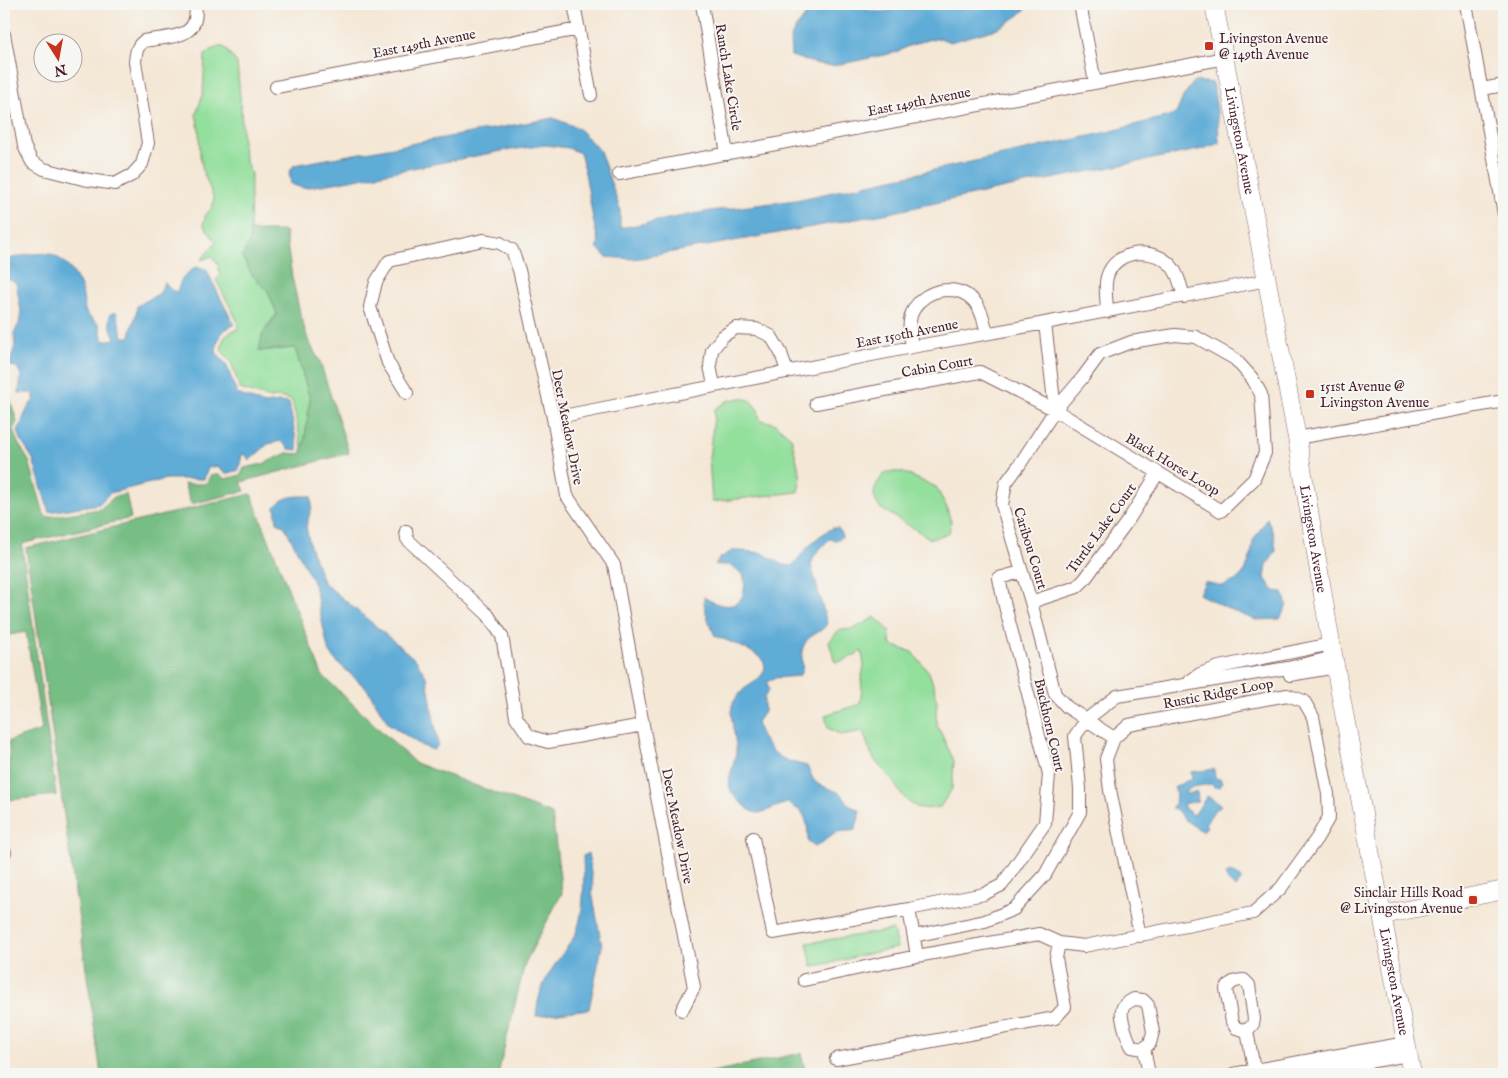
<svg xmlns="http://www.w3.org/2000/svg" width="1508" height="1078" font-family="'IM FELL English',serif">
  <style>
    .green { fill: #93df9c; stroke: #6e7f64 }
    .forest { fill: #76be84; stroke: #606e58 }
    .water { fill: #5eacd7; stroke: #546681 }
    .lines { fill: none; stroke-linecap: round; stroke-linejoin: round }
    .street-casing { stroke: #866566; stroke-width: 14 }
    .secondary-casing { stroke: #866566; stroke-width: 19 }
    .street { stroke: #fff; stroke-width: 12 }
    .secondary { stroke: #fff; stroke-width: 18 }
    .poi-dot { fill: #c8321e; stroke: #f6f6f2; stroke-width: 2 }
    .labels { text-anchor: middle; stroke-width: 4; stroke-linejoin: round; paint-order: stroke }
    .poi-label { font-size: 14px; fill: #4a1f2b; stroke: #f6f6f2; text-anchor: start }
    .street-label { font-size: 14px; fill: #4a1f2b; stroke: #f6f6f2 }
  </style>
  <rect width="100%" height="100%" fill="#f6f6f2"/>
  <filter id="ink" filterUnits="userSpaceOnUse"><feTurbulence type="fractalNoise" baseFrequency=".02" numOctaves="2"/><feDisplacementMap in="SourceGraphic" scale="10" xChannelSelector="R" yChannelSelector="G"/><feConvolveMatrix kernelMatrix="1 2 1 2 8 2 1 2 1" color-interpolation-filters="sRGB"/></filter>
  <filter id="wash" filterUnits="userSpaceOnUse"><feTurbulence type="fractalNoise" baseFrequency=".0096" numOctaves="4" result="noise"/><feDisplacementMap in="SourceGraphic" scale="20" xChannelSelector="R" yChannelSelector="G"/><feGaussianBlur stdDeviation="1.12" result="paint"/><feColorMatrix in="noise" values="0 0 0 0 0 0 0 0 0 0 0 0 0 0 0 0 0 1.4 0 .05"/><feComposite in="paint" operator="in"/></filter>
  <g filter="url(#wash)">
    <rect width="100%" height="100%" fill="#f4e7d5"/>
    <path class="green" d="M 218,47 L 224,47 L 237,63 L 241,107 L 243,146 L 246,162 L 251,174 L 250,241 L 242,257 L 253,276 L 268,291 L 277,314 L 267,326 L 259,351 L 295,348 L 310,399 L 304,446 L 302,447 L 292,400 L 278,397 L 269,398 L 240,389 L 231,362 L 221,350 C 223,337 225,334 237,329 L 239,324 L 216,280 L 220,276 L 218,264 L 212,256 L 201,260 L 216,242 L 203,224 L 206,214 L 212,208 L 214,199 L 203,171 L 200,156 L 199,129 L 196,114 L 203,94 L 205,55 L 211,50 Z
      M 740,398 L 750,400 L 758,410 L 760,420 L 774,423 L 791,437 L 801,478 L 798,492 L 712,502 L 709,458 L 715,409 L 727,401 Z
      M 886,472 L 902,472 L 936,487 L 946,506 L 951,521 L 949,533 L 931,539 L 880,508 C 868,493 876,484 886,472 Z
      M 875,617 L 889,630 L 891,645 L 912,652 L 929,672 L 934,687 L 937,702 L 936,712 L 937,725 L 954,761 L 952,789 L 940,807 C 908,814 904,796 888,775 C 883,769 876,764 873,757 C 868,749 866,739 863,731 L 841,735 L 828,728 L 825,715 L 860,704 L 862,688 L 861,680 L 864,666 L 862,651 L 843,661 L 835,662 L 829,642 L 839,630 L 854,629 Z
      M 893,930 L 897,948 C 881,951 866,954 851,958 C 838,961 825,965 812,966 L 807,943 Z"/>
    <path class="forest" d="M 250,231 L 285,231 L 292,277 L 300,313 L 308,340 L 320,362 L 349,453 L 241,482 L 245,491 L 191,504 L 184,484 L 204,484 L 207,482 L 210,476 L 218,474 L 225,479 L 241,475 L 244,468 L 263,464 L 287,453 L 300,454 L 302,452 L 302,447 L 304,445 L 310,399 L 295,348 L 259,351 L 262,335 L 277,314 L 268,291 L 253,276 L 242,257 L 250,241 Z
      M 4,379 L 17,422 L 13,429 L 14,433 L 18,443 L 29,461 L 44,514 L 47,517 L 100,509 L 113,498 L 126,494 L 131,518 L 25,543 L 22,546 L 56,795 L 9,800 L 9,741 L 42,730 L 26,632 L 4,636 Z
      M 251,494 L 322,675 L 415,763 L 552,814 L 562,893 L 525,963 L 498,1074 L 101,1074 L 26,548 Z
      M 801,1053 L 806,1074 L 703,1074 Z"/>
    <path class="water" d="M 928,4 L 1031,4 L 1019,15 L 1004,25 L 993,30 L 950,42 L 940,38 L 927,40 L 906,47 L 898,52 L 832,66 L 814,63 L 791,56 L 790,39 L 795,29 L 811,9 L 829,6 L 842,5 L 879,12 L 900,10 L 913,9 Z
      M 1194,81 L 1213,83 C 1216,103 1219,122 1219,143 L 1203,149 L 1005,188 L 884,214 L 634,259 L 606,257 L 597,247 L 599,243 C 590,214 589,183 580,153 L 568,148 L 546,145 L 502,151 L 334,183 L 302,188 L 291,184 L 289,173 L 294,165 L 553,118 L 578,128 L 600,151 L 620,209 L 620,228 L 710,211 L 796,200 L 1108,132 L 1176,114 L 1183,97 Z
      M 30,254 C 36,254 44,253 50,254 C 64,258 79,277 82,291 C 86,310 81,312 99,324 L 103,341 L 115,339 C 112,329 108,325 110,314 L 116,312 L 123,337 L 130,337 C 131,325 137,318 137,306 L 160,293 L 164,282 L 171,290 L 177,292 L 182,278 L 195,267 L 206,269 L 234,325 C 220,331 218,337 216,352 L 226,364 L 237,394 L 265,404 L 279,402 L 289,403 L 298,450 L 289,449 L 281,441 L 268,444 L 249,461 L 247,456 L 242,454 L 239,470 L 226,474 L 216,466 L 208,468 L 204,479 L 166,479 L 110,493 L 99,504 L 49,512 L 33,459 L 22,442 L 18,431 C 23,421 26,407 34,400 L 34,393 L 19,393 L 21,375 L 17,367 L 9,366 L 15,346 L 14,333 L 19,324 L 21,311 L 16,283 L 11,280 L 4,279 L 4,260 Z
      M 311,496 L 312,507 L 306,526 L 310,546 L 323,582 L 416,660 L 427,678 L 438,745 L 434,750 L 422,746 L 389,724 L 383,715 L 368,690 L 335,660 L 328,649 L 314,584 L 285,527 L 277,522 L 275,507 C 285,495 295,496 311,496 Z
      M 1267,518 L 1274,536 L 1276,551 L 1267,565 L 1265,578 L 1274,591 L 1283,592 L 1287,605 L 1280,619 L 1255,620 L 1226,608 L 1199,594 L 1205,582 L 1222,586 L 1235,581 L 1245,572 L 1251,555 L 1253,541 Z
      M 833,528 L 838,528 L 841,532 L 842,537 L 836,540 L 829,539 L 814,556 L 811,565 L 827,623 C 822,634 809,633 804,645 C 798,656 807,666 799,676 L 774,678 L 767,682 L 769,690 L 764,698 L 764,712 L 757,722 C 759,736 771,753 784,759 C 792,763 800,764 807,766 L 813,779 L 818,784 L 838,792 L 843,796 L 849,805 L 861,811 L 857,811 L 860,814 L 855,830 C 849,832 842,830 835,833 C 828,836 823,844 815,847 L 808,842 C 808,833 808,815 799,810 C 795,807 791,806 788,803 C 777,805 769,811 759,813 C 752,813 747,808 743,804 C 739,801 734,797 732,793 C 724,779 737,763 736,748 C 736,738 729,715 732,707 C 733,701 738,695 742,691 C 749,684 769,676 764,663 C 760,652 725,640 715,636 C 710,625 703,608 704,597 C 728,613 748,607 744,576 L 731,565 L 715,565 L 720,558 L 732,551 L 741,551 L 762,553 L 784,565 L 792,566 C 806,550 813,538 833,528 Z
      M 1214,769 L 1215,778 L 1220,779 L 1222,782 L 1219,787 L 1214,787 L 1211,784 L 1192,787 L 1185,792 L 1185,794 L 1197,792 L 1198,801 L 1183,804 L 1185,809 L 1194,815 L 1207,796 L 1221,805 L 1218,809 L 1216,808 L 1205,824 L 1207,826 L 1203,832 L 1185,820 L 1176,809 L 1172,809 L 1172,806 L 1175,805 L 1176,792 L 1174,788 L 1177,785 C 1182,785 1186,780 1192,779 L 1191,772 Z
      M 588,853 L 593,886 L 592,892 L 602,946 L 589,1009 L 536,1016 C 539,987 547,976 563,953 C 567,947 573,940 576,933 C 585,911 584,879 583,856 Z
      M 1230,872 L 1235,874 L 1242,879 L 1236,888 L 1228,881 L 1225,875 Z"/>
  </g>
  <g filter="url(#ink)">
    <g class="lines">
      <g class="street-casing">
        <path id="street" d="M 574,4 L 591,95
          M 702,4 L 727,154
          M 1080,4 L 1095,82
          M 1466,4 L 1504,214
          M 4,34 L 24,146 L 32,162 L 44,169 L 83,179 L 115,184 L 132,175 L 142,164 L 148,143 L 135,62 C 136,54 136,46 144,41 C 147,40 153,40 156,39 C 180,36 200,34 195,4
          M 276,87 L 579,29
          M 1482,89 L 1504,85
          M 619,174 L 1225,58
          M 1107,312 C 1107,301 1104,287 1107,277 C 1115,248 1157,246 1173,268 C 1179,276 1181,287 1184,297
          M 912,347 C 910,334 907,320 914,309 C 926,288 958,283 974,301 C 982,309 984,322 987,333
          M 714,385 L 710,366 L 712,350 L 723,336 L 736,328 L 756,329 L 771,336 L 781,353 L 787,372
          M 407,393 L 388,363 L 370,307 L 376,282 L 389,261 L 483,240 L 500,243 L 512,250 L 519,270 L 553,418 L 567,496 L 614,565 L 643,725 L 694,987 L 682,1010
          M 816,403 L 980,372 L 1055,410 L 1221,511 L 1254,479 L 1265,453 L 1261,394 L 1252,378 L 1235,359 L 1196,337 L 1175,335 L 1131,342 L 1100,354 L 1083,377 L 1055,410
          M 553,418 L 912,347 L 1045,323 L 1267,280
          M 1297,438 L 1504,401
          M 406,531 L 407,539 L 488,615 L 502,636 L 516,717 L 529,736 L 548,742 L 643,725
          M 1031,602 L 1077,587 L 1085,579 L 1129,519 L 1158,473
          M 1290,675 L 1336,667
          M 1190,681 L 1200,674 L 1219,667 L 1331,644
          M 1114,738 L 1106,759 L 1110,790 L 1140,936
          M 753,838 L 773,933 L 909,909 L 984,894 L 1002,885 L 1045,823 L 1049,774 L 1004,602 L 999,578 L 1021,572
          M 4,851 L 5,852
          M 909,909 L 917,956
          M 914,936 L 985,921 L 1014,909 L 1045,875 L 1080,812 L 1080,788 L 1075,736 L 1087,719 L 1117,696 L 1288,668 L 1334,657
          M 804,980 L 917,956 L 1039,934 L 1059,943 L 1084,946 L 1253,913 L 1281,888 L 1317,838 L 1329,817 L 1328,794 L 1313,717 L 1304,701 L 1287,695 L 1129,725 L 1114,738 L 1067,707 L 1055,694 L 1031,602 L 1002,505 L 1006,483 L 1020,464 L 1055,410 L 1045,323
          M 1134,999 L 1143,1000 L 1148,1005 L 1153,1032 L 1150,1043 L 1144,1049 L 1132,1047 C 1128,1040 1120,1018 1122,1010 C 1123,1004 1129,1002 1134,999 Z
          M 1247,1031 L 1236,1028 L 1232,1022 L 1226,989 C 1231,982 1235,980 1244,980 L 1249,985 L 1254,1019 L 1253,1024 L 1247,1031 L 1255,1074
          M 1144,1049 L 1149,1074
          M 836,1059 L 1055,1018 L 1065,1007 L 1056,958 L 1059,943
          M 1233,1074 L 1406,1043
          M 1300,1074 L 1408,1055"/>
      </g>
      <g class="secondary-casing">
        <g id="secondary">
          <path id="s1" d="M 1214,4 L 1297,438 L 1331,644 L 1412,1074"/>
          <path d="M 1383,915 L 1504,890"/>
        </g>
      </g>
      <use href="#street" class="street"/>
      <use href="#secondary" class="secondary"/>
    </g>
  </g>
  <g class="poi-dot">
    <rect x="1204" y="41" width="10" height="10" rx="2.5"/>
    <rect x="1305" y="389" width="10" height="10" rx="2.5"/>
    <rect x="1468" y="895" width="10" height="10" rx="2.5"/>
  </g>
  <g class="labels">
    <g class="poi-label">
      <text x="1219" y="43">Livingston Avenue<tspan x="1219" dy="16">@ 149th Avenue</tspan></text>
      <text x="1320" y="391">151st Avenue @<tspan x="1320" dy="16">Livingston Avenue</tspan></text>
      <text x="1463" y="897" text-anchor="end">Sinclair Hills Road<tspan x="1463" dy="16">@ Livingston Avenue</tspan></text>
    </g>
    <g class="street-label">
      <text transform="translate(424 43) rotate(-11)" y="5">East 149th Avenue</text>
      <text transform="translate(729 77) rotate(81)" y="5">Ranch Lake Circle</text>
      <text transform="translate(919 101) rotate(-11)" y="5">East 149th Avenue</text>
      <text dy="5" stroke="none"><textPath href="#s1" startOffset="139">Livingston Avenue</textPath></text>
      <text transform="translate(907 333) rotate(-11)" y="5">East 150th Avenue</text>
      <text transform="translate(937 366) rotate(-10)" y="5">Cabin Court</text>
      <text transform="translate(568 427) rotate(79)" y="5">Deer Meadow Drive</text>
      <text transform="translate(1173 464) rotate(31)" y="5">Black Horse Loop</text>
      <text transform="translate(1101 528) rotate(-54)" y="5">Turtle Lake Court</text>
      <text dy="5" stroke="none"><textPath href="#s1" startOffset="544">Livingston Avenue</textPath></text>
      <text transform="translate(1031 548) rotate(73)" y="5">Caribou Court</text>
      <text transform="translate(1218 693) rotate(-11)" y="5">Rustic Ridge Loop</text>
      <text transform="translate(1050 725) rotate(77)" y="5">Buckhorn Court</text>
      <text transform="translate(678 826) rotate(79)" y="5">Deer Meadow Drive</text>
      <text dy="5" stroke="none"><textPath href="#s1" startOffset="994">Livingston Avenue</textPath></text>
    </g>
  </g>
  <rect width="1508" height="1078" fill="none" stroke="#f6f6f2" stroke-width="20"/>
  <g transform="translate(58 58) rotate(169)"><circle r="24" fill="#f6f6f2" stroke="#b1a0a2"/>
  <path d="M0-4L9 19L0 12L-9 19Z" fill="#c8321e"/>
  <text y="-8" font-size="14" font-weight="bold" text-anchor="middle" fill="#4a1f2b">N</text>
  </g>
</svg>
